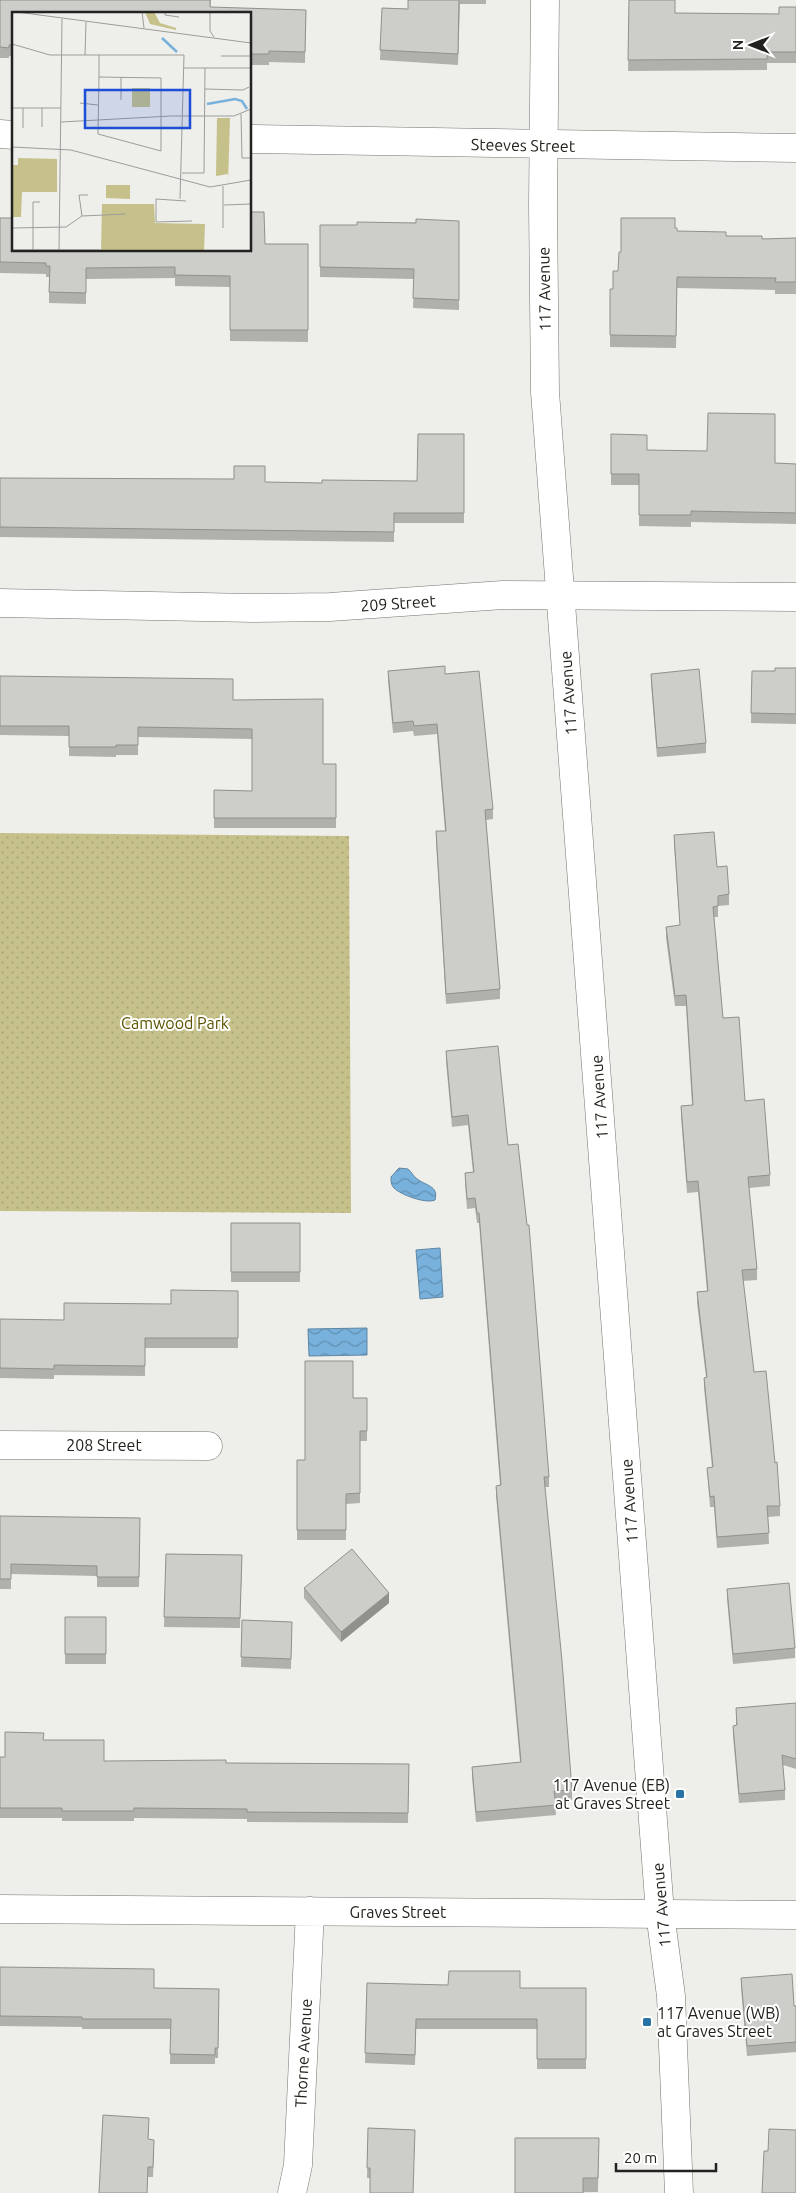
<svg xmlns="http://www.w3.org/2000/svg" width="796" height="2193" font-family="Ubuntu,sans-serif">
  <style>
    .grass { fill: url(#grass-dots) }
    .water { fill: url(#water-waves); stroke: #5e86a4 }
    .lines { fill: none; stroke-linecap: round; stroke-linejoin: round }
    .minor-casing { stroke: #757471; stroke-width: 29 }
    .tertiary-casing { stroke: #757471; stroke-width: 29 }
    .minor { stroke: #fff; stroke-width: 28 }
    .tertiary { stroke: #fff; stroke-width: 28 }
    .wall { fill: #b0b0ad }
    .shaded-wall { fill: #90908d }
    .building { fill: #cdcdc9; stroke: #90908d }
    .poi-dot { fill: #2874a7; stroke: #fffffe; stroke-width: 2 }
    .labels { text-anchor: middle; stroke-width: 4; stroke-linejoin: round; paint-order: stroke }
    .street-label { font-size: 16px; fill: #222221; stroke: #fffffe }
    .park-label { font-size: 16px; fill: #5b5300; stroke: #fffffe }
    .poi-label { font-size: 16px; fill: #222221; stroke: #fffffe; text-anchor: end }
    .inset-river { fill: none; stroke: #78b1dc; stroke-width: 2.5 }
    .inset-road { fill: none; stroke: #9c9c9a; stroke-width: 1 }
    .view { fill: #1d4ed8; fill-opacity: 0.15; stroke: #1d4ed8; stroke-width: 2.5 }
    .inset-edge { fill: none; stroke: #222221; stroke-width: 2.5 }
  </style>
  <defs>
    <pattern id="grass-dots" width="8" height="8" patternUnits="userSpaceOnUse" patternTransform="scale(1.25)"><rect width="8" height="8" fill="#c6c18a"/><path d="M2 2h.1M6 6h.1" fill="none" stroke="#aaa677" stroke-width="1.8" stroke-linecap="round"/></pattern>
    <pattern id="water-waves" width="16" height="10" patternUnits="userSpaceOnUse" patternTransform="scale(1.25)"><rect width="16" height="10" fill="#78b1dc"/><path d="M0 5q4-4 8 0t8 0" fill="none" stroke="#6290b2"/></pattern>
  </defs>
  <rect width="100%" height="100%" fill="#eeeeea"/>
  <path class="grass" d="M 0,833 L 349,836 L 351,1213 L 0,1211 Z"/>
  <path class="water" d="M 399,1168 L 408,1169 C 412,1172 413,1176 416,1178 C 425,1186 439,1185 435,1200 C 426,1204 401,1195 394,1188 C 391,1185 391,1181 391,1177 Z
    M 440,1248 L 443,1297 L 420,1299 L 416,1250 Z
    M 367,1328 L 367,1355 L 309,1356 L 308,1329 Z"/>
  <g class="lines">
    <g class="minor-casing">
      <path id="minor" d="M 0,134 L 14,135
        M 250,139 L 796,148
        M 0,603 L 253,608 L 330,607 L 503,595 L 796,597
        M 0,1445 L 208,1446
        M 0,1909 L 796,1915
        M 292,2193 L 298,2165 L 310,1911"/>
    </g>
    <g class="tertiary-casing">
      <path id="tertiary" d="M 545,0 L 543,206 L 545,392 L 660,1913 L 671,1996 L 679,2193"/>
    </g>
    <use href="#minor" class="minor"/>
    <use href="#tertiary" class="tertiary"/>
  </g>
  <path class="wall" d="M 0,0 L 211,0 L 210,8 L 306,10 L 305,63 L 269,62 L 269,65 L 250,65 L 250,14 L 14,14 L 14,56 L 9,56 L 9,58 L 0,58 Z
    M 408,0 L 486,0 L 486,4 L 460,4 L 458,65 L 380,60 L 382,8 L 408,9 Z
    M 629,0 L 675,13 L 779,14 L 796,7 L 796,63 L 767,63 L 767,70 L 628,71 Z
    M 0,218 L 265,244 L 308,244 L 308,342 L 230,341 L 230,287 L 175,286 L 175,278 L 86,279 L 86,304 L 49,303 L 49,277 L 46,277 L 46,274 L 0,273 Z
    M 459,221 L 459,310 L 413,308 L 414,279 L 320,277 L 320,225 L 357,225 Z
    M 677,231 L 762,239 L 796,238 L 796,294 L 775,294 L 775,290 L 677,288 L 676,348 L 610,347 L 610,289 L 613,289 L 618,271 L 621,252 Z
    M 464,434 L 464,523 L 394,523 L 394,542 L 0,537 L 0,478 L 322,483 L 417,481 Z
    M 611,434 L 647,450 L 775,463 L 796,464 L 796,524 L 691,522 L 691,527 L 639,526 L 639,485 L 611,485 Z
    M 796,668 L 796,724 L 751,723 L 752,671 L 775,671 Z
    M 388,671 L 445,674 L 493,809 L 493,819 L 486,820 L 500,989 L 500,999 L 446,1004 L 436,841 L 436,831 L 445,831 L 437,734 L 414,736 L 413,731 L 393,733 L 388,681 Z
    M 651,674 L 706,743 L 706,753 L 657,757 L 651,684 Z
    M 0,676 L 233,700 L 323,764 L 336,764 L 336,828 L 214,828 L 214,790 L 252,791 L 252,739 L 138,737 L 138,755 L 116,755 L 116,757 L 69,756 L 69,736 L 0,735 Z
    M 674,835 L 717,867 L 729,894 L 729,905 L 718,906 L 718,917 L 714,917 L 723,1018 L 745,1101 L 770,1175 L 770,1186 L 749,1188 L 757,1269 L 757,1280 L 743,1281 L 754,1372 L 775,1463 L 780,1506 L 780,1516 L 768,1517 L 769,1544 L 717,1548 L 714,1507 L 710,1507 L 707,1468 L 712,1467 L 704,1388 L 704,1378 L 706,1377 L 697,1303 L 697,1292 L 707,1291 L 698,1192 L 687,1193 L 681,1117 L 681,1106 L 692,1105 L 686,1006 L 675,1006 L 666,938 L 666,927 L 680,926 L 674,845 Z
    M 446,1051 L 508,1145 L 549,1477 L 549,1487 L 545,1487 L 572,1790 L 572,1800 L 555,1801 L 556,1815 L 476,1822 L 472,1777 L 472,1767 L 520,1762 L 496,1496 L 496,1486 L 500,1485 L 479,1223 L 477,1223 L 475,1208 L 467,1209 L 465,1183 L 465,1173 L 473,1172 L 468,1125 L 452,1127 L 446,1061 Z
    M 231,1223 L 300,1223 L 300,1282 L 231,1282 Z
    M 238,1291 L 238,1348 L 145,1348 L 145,1376 L 54,1375 L 54,1379 L 0,1378 L 0,1319 L 64,1320 L 171,1304 Z
    M 353,1398 L 367,1398 L 367,1441 L 360,1441 L 360,1503 L 346,1504 L 346,1540 L 297,1540 L 297,1460 L 305,1460 Z
    M 0,1516 L 140,1518 L 139,1587 L 97,1587 L 97,1576 L 11,1574 L 11,1589 L 0,1589 Z
    M 166,1554 L 242,1555 L 240,1628 L 164,1627 Z
    M 304,1588 L 389,1603 L 341,1642 L 304,1598 Z
    M 727,1589 L 795,1648 L 795,1658 L 733,1664 L 727,1599 Z
    M 65,1617 L 106,1617 L 106,1664 L 65,1664 Z
    M 242,1620 L 292,1622 L 291,1669 L 241,1667 Z
    M 796,1703 L 796,1769 L 783,1765 L 785,1790 L 785,1800 L 739,1803 L 733,1736 L 733,1726 L 736,1725 L 736,1708 Z
    M 43,1740 L 104,1761 L 226,1763 L 409,1764 L 408,1823 L 247,1822 L 247,1819 L 134,1818 L 134,1821 L 62,1821 L 62,1818 L 0,1818 L 0,1757 L 5,1757 Z
    M 0,1967 L 154,1988 L 219,1989 L 218,2058 L 215,2058 L 215,2064 L 170,2064 L 171,2029 L 82,2029 L 82,2027 L 0,2026 Z
    M 741,1978 L 794,2006 L 796,2006 L 796,2052 L 747,2056 L 741,1988 Z
    M 367,1983 L 520,1988 L 586,1988 L 586,2069 L 537,2069 L 537,2029 L 416,2029 L 415,2065 L 365,2063 Z
    M 149,2128 L 148,2139 L 154,2150 L 153,2177 L 148,2177 L 147,2193 L 99,2193 Z
    M 368,2128 L 415,2130 L 370,2178 L 367,2178 Z
    M 599,2138 L 598,2192 L 515,2193 Z"/>
  <path class="shaded-wall" d="M 389,1593 L 389,1603 L 341,1642 L 341,1632 Z"/>
  <path class="building" d="M 0,0 L 210,0 L 210,7 L 306,10 L 305,52 L 269,51 L 269,54 L 250,54 L 250,14 L 14,14 L 14,45 L 9,45 L 9,48 L 0,47 Z
    M 408,0 L 459,0 L 458,54 L 380,50 L 382,8 L 408,9 Z
    M 629,0 L 675,0 L 675,13 L 779,14 L 779,7 L 796,7 L 796,52 L 767,52 L 767,59 L 628,60 Z
    M 250,212 L 264,212 L 265,244 L 308,244 L 308,330 L 230,330 L 230,276 L 175,275 L 175,267 L 86,268 L 86,293 L 49,292 L 50,266 L 46,266 L 46,263 L 0,262 L 0,218 L 14,218 L 14,250 L 250,250 Z
    M 621,218 L 675,218 L 675,228 L 677,228 L 677,231 L 726,232 L 726,236 L 762,236 L 762,239 L 796,238 L 796,282 L 775,282 L 776,278 L 677,277 L 676,336 L 610,335 L 610,289 L 613,289 L 613,271 L 618,271 L 619,252 L 621,252 Z
    M 416,219 L 459,221 L 459,300 L 413,298 L 414,269 L 320,267 L 320,225 L 357,225 L 357,222 L 416,223 Z
    M 708,413 L 775,414 L 775,463 L 796,464 L 796,513 L 691,511 L 691,515 L 639,515 L 639,474 L 611,474 L 611,434 L 647,435 L 647,450 L 707,451 Z
    M 418,434 L 464,434 L 464,513 L 394,513 L 394,532 L 0,527 L 0,478 L 234,479 L 234,466 L 265,466 L 265,482 L 322,483 L 322,480 L 417,481 Z
    M 445,666 L 445,674 L 479,671 L 493,809 L 485,810 L 500,989 L 446,994 L 436,831 L 446,831 L 437,724 L 414,726 L 413,721 L 393,723 L 388,671 Z
    M 775,668 L 796,668 L 796,714 L 751,713 L 752,671 L 775,671 Z
    M 699,669 L 706,743 L 657,748 L 651,674 Z
    M 0,676 L 233,679 L 233,700 L 323,699 L 323,764 L 336,764 L 336,818 L 214,818 L 214,790 L 252,791 L 252,729 L 138,727 L 138,745 L 116,745 L 116,747 L 69,747 L 69,726 L 0,726 Z
    M 714,832 L 717,867 L 727,866 L 729,894 L 718,896 L 718,906 L 713,907 L 723,1018 L 739,1017 L 745,1101 L 764,1099 L 770,1175 L 748,1177 L 757,1269 L 742,1270 L 754,1372 L 766,1371 L 775,1463 L 777,1462 L 780,1506 L 767,1506 L 769,1533 L 717,1537 L 714,1496 L 710,1497 L 707,1468 L 713,1467 L 704,1378 L 707,1377 L 697,1292 L 708,1291 L 698,1181 L 687,1182 L 681,1106 L 693,1105 L 686,995 L 675,996 L 666,927 L 680,925 L 674,835 Z
    M 498,1046 L 508,1145 L 518,1144 L 527,1225 L 529,1225 L 549,1477 L 544,1477 L 562,1661 L 572,1790 L 554,1791 L 556,1805 L 476,1812 L 472,1767 L 521,1762 L 496,1486 L 501,1485 L 479,1213 L 477,1213 L 475,1198 L 467,1199 L 465,1173 L 474,1172 L 468,1115 L 452,1117 L 446,1051 Z
    M 231,1223 L 300,1223 L 300,1272 L 231,1272 Z
    M 171,1290 L 238,1291 L 238,1338 L 145,1338 L 145,1366 L 54,1365 L 54,1369 L 0,1368 L 0,1319 L 64,1320 L 64,1303 L 171,1304 Z
    M 305,1361 L 353,1361 L 353,1398 L 367,1398 L 367,1431 L 360,1431 L 360,1493 L 346,1494 L 346,1530 L 297,1530 L 297,1460 L 305,1460 Z
    M 0,1516 L 140,1518 L 139,1577 L 97,1577 L 97,1566 L 11,1564 L 11,1579 L 0,1579 Z
    M 352,1549 L 389,1593 L 341,1632 L 304,1588 Z
    M 166,1554 L 242,1555 L 240,1618 L 164,1617 Z
    M 789,1583 L 795,1648 L 733,1654 L 727,1589 Z
    M 65,1617 L 106,1617 L 106,1654 L 65,1654 Z
    M 242,1620 L 292,1622 L 291,1659 L 241,1657 Z
    M 796,1703 L 796,1759 L 782,1755 L 785,1790 L 739,1794 L 733,1726 L 737,1725 L 736,1708 Z
    M 5,1732 L 44,1733 L 43,1740 L 104,1740 L 104,1761 L 226,1760 L 226,1763 L 409,1764 L 408,1813 L 247,1812 L 247,1809 L 134,1808 L 134,1811 L 62,1811 L 62,1808 L 0,1808 L 0,1757 L 5,1757 Z
    M 0,1967 L 154,1969 L 154,1988 L 219,1989 L 218,2048 L 215,2048 L 215,2055 L 170,2054 L 171,2019 L 82,2019 L 82,2017 L 0,2016 Z
    M 449,1971 L 520,1971 L 520,1988 L 586,1988 L 586,2059 L 537,2059 L 537,2019 L 416,2019 L 415,2055 L 365,2053 L 367,1983 L 448,1985 Z
    M 792,1974 L 794,2006 L 796,2006 L 796,2042 L 747,2046 L 741,1978 Z
    M 103,2115 L 149,2118 L 148,2139 L 154,2140 L 153,2167 L 148,2167 L 147,2193 L 99,2193 Z
    M 368,2128 L 415,2130 L 413,2193 L 370,2193 L 370,2168 L 367,2168 Z
    M 769,2129 L 796,2130 L 796,2193 L 762,2193 L 764,2151 L 768,2151 Z
    M 515,2138 L 599,2138 L 598,2178 L 583,2178 L 583,2193 L 515,2193 Z"/>
  <g class="poi-dot">
    <rect x="675" y="1789" width="10" height="10" rx="2.5"/>
    <rect x="642" y="2017" width="10" height="10" rx="2.5"/>
  </g>
  <g class="labels">
    <g class="street-label">
      <text transform="translate(523 145) rotate(1)" y="6">Steeves Street</text>
      <text transform="translate(544 289) rotate(-91)" y="6">117 Avenue</text>
      <text transform="translate(398 603) rotate(-4)" y="6">209 Street</text>
      <text transform="translate(568 693) rotate(-94)" y="6">117 Avenue</text>
      <text transform="translate(599 1097) rotate(-94)" y="6">117 Avenue</text>
      <text x="104" y="1451">208 Street</text>
      <text transform="translate(629 1501) rotate(-94)" y="6">117 Avenue</text>
      <text transform="translate(661 1905) rotate(-95)" y="6">117 Avenue</text>
      <text x="398" y="1918">Graves Street</text>
      <text transform="translate(303 2053) rotate(-87)" y="6">Thorne Avenue</text>
    </g>
    <g class="park-label">
      <text x="175" y="1029">Camwood Park</text>
    </g>
    <g class="poi-label">
      <text x="670" y="1791">117 Avenue (EB)<tspan x="670" dy="18">at Graves Street</tspan></text>
      <text x="657" y="2019" text-anchor="start">117 Avenue (WB)<tspan x="657" dy="18">at Graves Street</tspan></text>
    </g>
  </g>
  <g transform="translate(12 12)">
    <rect width="239" height="239" fill="#eeeeea"/>
    <path d="M 120,76 L 138,76 L 138,95 L 120,95 ZM 205,106 L 218,106 L 216,172 L 216,162 L 204,164 ZM 6,146 L 45,147 L 45,180 L 10,180 L 9,205 L 0,205 L 0,153 L 6,153 ZM 90,192 L 142,192 L 143,211 L 193,212 L 192,239 L 89,239 Z" fill="#c6c18a"/>
    <path d="M 133,0 L 142,0 L 148,11 L 164,16 L 164,18 L 138,12 Z" fill="#c6c18a"/>
    <path d="M 42,148 L 37,170 L 15,174 L 17,149 ZM 0,157 L 7,157 L 5,184 L 0,184 ZM 94,173 L 118,173 L 118,187 L 94,186 Z" fill="#c6c18a"/>
    <path class="inset-river" d="M 150,26 L 165,40M 195,92 L 223,87 L 230,89 L 235,97"/>
    <path class="inset-road" d="M 5,0 L 239,31M 130,0 L 132,16M 153,0 L 153,3 L 167,5M 198,0 L 198,19 L 202,25M 0,32 L 38,43 L 172,43 L 168,187M 73,43 L 74,10M 209,44 L 239,44M 172,56 L 239,56M 87,65 L 149,66 L 149,139 L 86,122 L 87,65 L 87,43M 193,77 L 231,78 L 237,75M 109,88 L 109,65M 68,91 L 86,93M 0,96 L 49,96M 11,96 L 11,116M 229,102 L 230,146 L 239,146M 49,110 L 159,104 L 222,104 L 239,97M 30,115 L 30,96M 0,135 L 59,138 L 198,175 L 239,168M 170,161 L 192,161 L 193,56M 211,174 L 211,216M 174,189 L 144,187 L 144,210 L 180,209M 212,193 L 239,192M 70,204 L 67,183 L 76,183M 0,216 L 54,215 L 70,204 L 114,202M 0,238 L 88,238M 21,238 L 21,190 L 28,190M 47,239 L 50,7"/>
    <path class="view" d="M 73,78 L 178,78 L 178,116 L 73,116 Z"/>
    <rect width="239" height="239" class="inset-edge"/>
  </g>
  <g transform="translate(751 45) rotate(270)" stroke="#fffffe" stroke-width="4" paint-order="stroke">
  <path d="M0-4L9 19L0 12L-9 19Z" fill="#222221"/>
  <text y="-8" font-size="14" font-weight="bold" text-anchor="middle" fill="#222221">N</text>
  </g>
  <path d="M616 2163v8h100v-8" fill="none" stroke="#222221" stroke-width="2.5"/>
  <text x="624" y="2163" font-size="15" fill="#222221" stroke="#fffffe" stroke-width="4" paint-order="stroke">20 m</text>
</svg>
